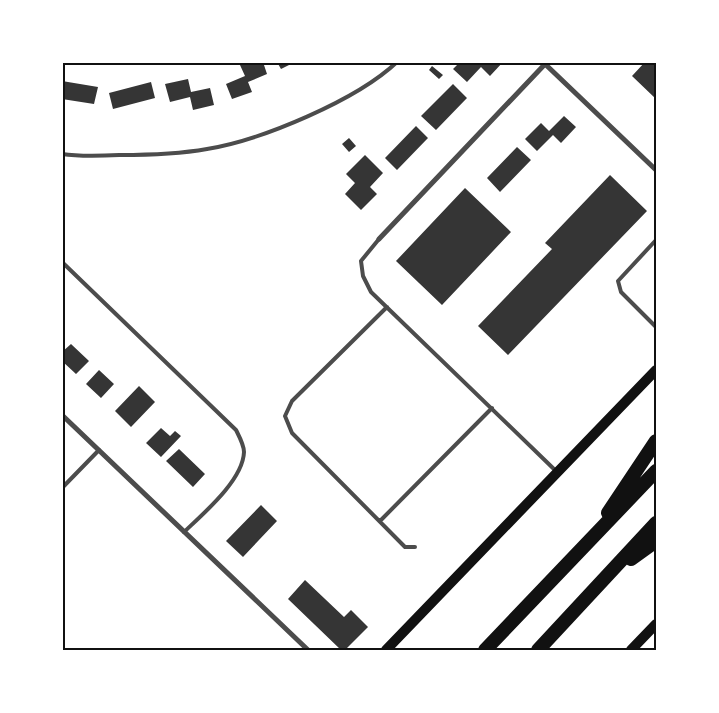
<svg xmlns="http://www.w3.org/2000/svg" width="719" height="713" font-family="Bitter,serif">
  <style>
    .building { fill: #353535 }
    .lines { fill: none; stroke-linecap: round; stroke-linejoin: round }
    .service { stroke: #4c4c4c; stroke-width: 4 }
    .minor { stroke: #4c4c4c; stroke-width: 5 }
    .secondary { stroke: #111; stroke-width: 10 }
    .motorway { stroke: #111; stroke-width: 14 }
    .neatline { fill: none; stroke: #111; stroke-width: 2 }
  </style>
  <rect width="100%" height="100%" fill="#fff"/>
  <path class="building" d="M 246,62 L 263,62 L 267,74 L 248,82 L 252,92 L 232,99 L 226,84 L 245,76 L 240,65 Z
    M 277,62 L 295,62 L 281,69 Z
    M 460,62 L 477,63 L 503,62 L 490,76 L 481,67 L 467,82 L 453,69 Z
    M 645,62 L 656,62 L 656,99 L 632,76 Z
    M 432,66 L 443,75 L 439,79 L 429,70 Z
    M 188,79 L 191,92 L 210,88 L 214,105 L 193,110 L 190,97 L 170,102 L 165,84 Z
    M 62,81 L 98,87 L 94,104 L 62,99 Z
    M 151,82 L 155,98 L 113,109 L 109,93 Z
    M 453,84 L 467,98 L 436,130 L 421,116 Z
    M 564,116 L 576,127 L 561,143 L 553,135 L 537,151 L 525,139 L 541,123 L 549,131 Z
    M 416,126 L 428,138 L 397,170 L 385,158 Z
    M 349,138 L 356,146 L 349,152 L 342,144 Z
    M 517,147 L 531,160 L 500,192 L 487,178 Z
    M 365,155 L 383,173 L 370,187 L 377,194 L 361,210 L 345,194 L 355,183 L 346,174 Z
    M 610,175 L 647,211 L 508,355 L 478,326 L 552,249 L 545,243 Z
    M 465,188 L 511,232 L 442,305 L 396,261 Z
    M 71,344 L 89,361 L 76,374 L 62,361 L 62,352 Z
    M 99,370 L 114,384 L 101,398 L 86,384 Z
    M 139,386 L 155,402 L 131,427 L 115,411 Z
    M 161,428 L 170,436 L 175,431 L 181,436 L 161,457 L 146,443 Z
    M 179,449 L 205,474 L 193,487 L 166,461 Z
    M 261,505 L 277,521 L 243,557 L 226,541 Z
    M 305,580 L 344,617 L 351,610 L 368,627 L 345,650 L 341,650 L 288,599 Z"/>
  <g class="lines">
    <path class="service" d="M 62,154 C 81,157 100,156 120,155 C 148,155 179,154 207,149 C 262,140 357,100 397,62
      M 379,239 L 361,261 L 363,276 L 371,292 L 557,472
      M 656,240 L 618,281 L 621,292 L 656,327
      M 62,262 L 236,430 C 239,436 244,445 244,452 C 243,480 204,513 184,532
      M 387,307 L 292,401 L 285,416 L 292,433 L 405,547 L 415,547
      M 62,488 L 99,450
      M 380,521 L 492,408"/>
    <path class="minor" d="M 544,63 L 656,170
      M 379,239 L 547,62
      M 62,415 L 308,650"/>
    <path class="secondary" d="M 386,650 L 656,370
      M 631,650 L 656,624"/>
    <path class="motorway" d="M 608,513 L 656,441
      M 631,559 L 656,541
      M 485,650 L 656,471
      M 538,650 L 656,523"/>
  </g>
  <rect width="719" height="713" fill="none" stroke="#ffffff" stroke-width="128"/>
  <rect x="64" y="64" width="591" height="585" class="neatline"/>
</svg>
